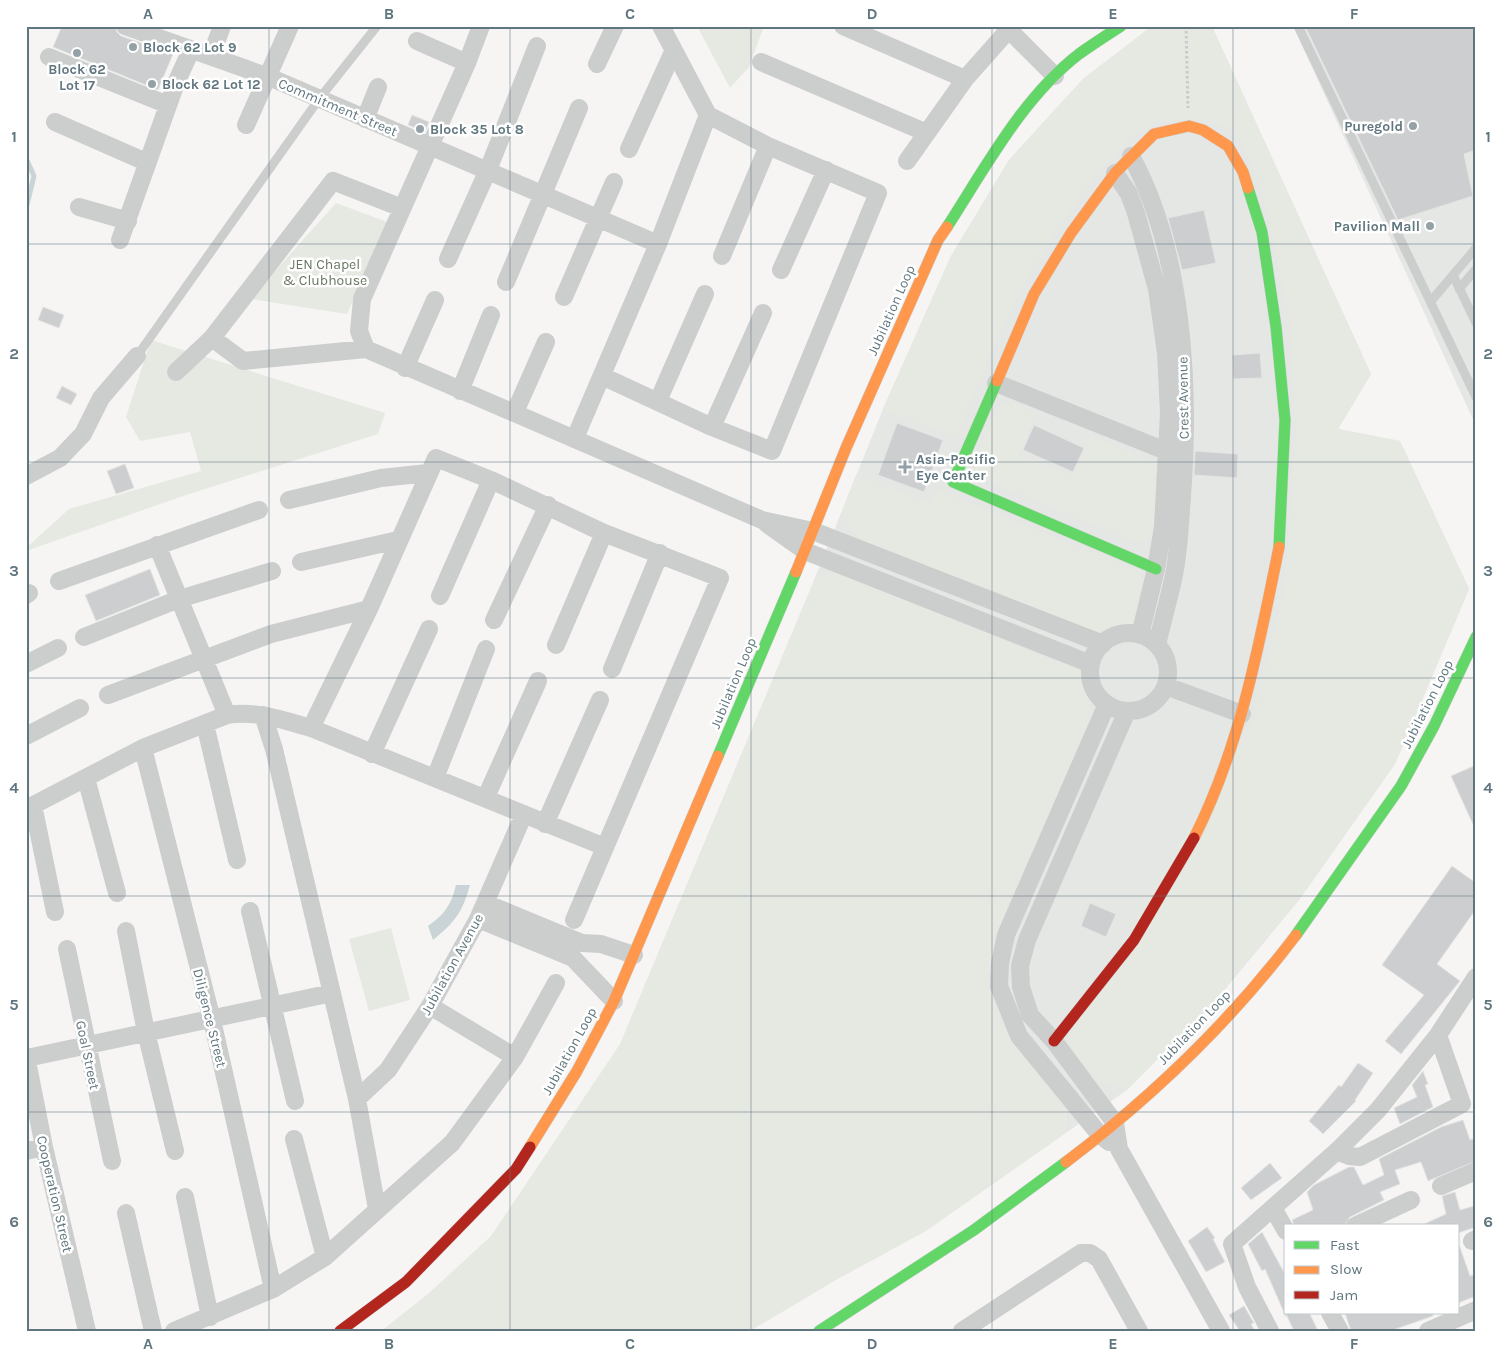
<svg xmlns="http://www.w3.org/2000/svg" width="1502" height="1357" font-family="Karla,sans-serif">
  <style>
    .built { fill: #e5e7e5 }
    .green { fill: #e6e8e2 }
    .water { fill: #cad4d6 }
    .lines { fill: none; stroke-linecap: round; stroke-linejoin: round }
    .stream { stroke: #cad4d6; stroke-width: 5 }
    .building { fill: #cdcecf; stroke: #e5e4e4 }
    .fast-casing { stroke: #d1d3d3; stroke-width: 12 }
    .slow-casing { stroke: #d1d3d3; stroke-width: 12 }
    .jam-casing { stroke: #d1d3d3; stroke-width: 12 }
    .path { stroke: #c9cacb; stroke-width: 3; stroke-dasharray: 2.5 2.5; stroke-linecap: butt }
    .lane { stroke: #cccdcd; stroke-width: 9 }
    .street { stroke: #cccdcd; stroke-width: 18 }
    .fast { stroke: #63d668; stroke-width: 11 }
    .slow { stroke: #ff974d; stroke-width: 11 }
    .jam { stroke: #b3261e; stroke-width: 11 }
    .grid { fill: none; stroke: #60767f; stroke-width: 1; stroke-opacity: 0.55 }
    .poi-dot { fill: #94a2a8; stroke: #fff; stroke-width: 2 }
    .labels { text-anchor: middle; stroke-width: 5; stroke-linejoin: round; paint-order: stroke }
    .poi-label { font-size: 14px; font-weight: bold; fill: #60767f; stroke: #fff; text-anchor: start }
    .street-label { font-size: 14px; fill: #60767f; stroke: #fff }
    .park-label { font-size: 14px; fill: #677760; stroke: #fff }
    .neatline { fill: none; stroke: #60767f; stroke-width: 2 }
    .grid-label { font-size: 16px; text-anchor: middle; font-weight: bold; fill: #60767f }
  </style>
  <rect width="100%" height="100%" fill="#f6f5f4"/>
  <path class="built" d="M 1152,26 L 1211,26 L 1371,374 L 1338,429 L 1400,441 L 1469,589 L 1395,764 L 1299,900 L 1216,1000 L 1127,1090 L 1066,1133 L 1065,1106 L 1000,1023 L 987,976 L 998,928 L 822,576 L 812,585 L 883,409 L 951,256 L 1009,160 L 1083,79 Z
    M 1293,26 L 1476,26 L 1476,426 Z"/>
  <path class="green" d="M 697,26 L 764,26 L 749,67 L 730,88 Z
    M 1152,26 L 1212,26 L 1371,374 L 1338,429 L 1400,441 L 1469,589 L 1395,764 L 1299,900 L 1216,1000 L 1127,1090 L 1104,1084 L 1088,1071 L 1064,1044 L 1253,718 L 1284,591 L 1296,433 L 1290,325 L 1269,220 L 1253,162 L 1232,130 L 1202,119 L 1156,123 L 1129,140 L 1090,183 L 1051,238 L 1019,292 L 955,437 L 883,409 L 951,256 L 1009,160 L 1083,79 Z
    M 336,203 L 387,222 L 347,314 L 250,299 Z
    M 151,340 L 385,413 L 378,434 L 186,495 L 26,551 L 26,548 L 69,509 L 201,471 L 190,432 L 140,441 L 126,417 Z
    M 1013,403 L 1037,413 L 1019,454 L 1073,476 L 1090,436 L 1154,464 L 1162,472 L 1153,535 L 1146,541 L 1136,542 L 987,481 L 974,472 C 976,458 989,413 1001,406 C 1004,404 1010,404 1013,403 Z
    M 856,475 L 930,503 L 938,490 L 1135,570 C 1156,586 1141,604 1133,625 L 1114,631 L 1101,638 L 864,543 L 848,528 L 842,511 Z
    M 840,572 L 1079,671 C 1095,699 1093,703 1084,733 L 998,928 L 987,976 L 1001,1023 L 1065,1106 L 1066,1133 L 926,1231 L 836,1280 L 750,1331 L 381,1331 L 428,1294 L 491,1236 L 620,1044 L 812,585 L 822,576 Z
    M 391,928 L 410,1000 L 369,1011 L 349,939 Z"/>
  <path class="water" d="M 456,885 L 470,885 C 462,913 455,922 433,940 L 428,926 C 445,914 451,905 456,885 Z"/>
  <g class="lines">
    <path class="stream" d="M 26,158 L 34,176 L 26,209"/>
  </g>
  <path class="building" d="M 62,26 L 115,26 L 117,32 L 121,36 L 173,54 L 158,90 L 53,47 Z
    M 1305,26 L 1476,26 L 1476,150 L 1464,154 L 1473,196 L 1398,220 Z
    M 412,115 L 429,122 L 425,132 L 408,125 Z
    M 1204,210 L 1216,263 L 1182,270 L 1168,218 Z
    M 43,307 L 64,315 L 59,328 L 38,320 Z
    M 1260,353 L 1262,378 L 1233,379 L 1232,355 Z
    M 62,386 L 77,394 L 71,405 L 56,398 Z
    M 897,423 L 943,440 L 924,492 L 878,475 Z
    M 1034,425 L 1084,448 L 1073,472 L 1023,450 Z
    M 1195,451 L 1238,454 L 1237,478 L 1194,475 Z
    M 125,464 L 134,488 L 116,494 L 107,471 Z
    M 150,569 L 160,595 L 96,621 L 85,595 Z
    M 1476,765 L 1476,831 L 1451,776 Z
    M 1452,866 L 1476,883 L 1476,909 L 1437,964 L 1460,981 L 1401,1054 L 1385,1041 L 1424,995 L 1382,965 Z
    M 1090,903 L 1116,914 L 1106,937 L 1081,926 Z
    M 1358,1063 L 1373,1073 L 1355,1100 L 1356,1101 L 1323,1134 L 1309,1121 L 1339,1085 L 1341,1087 Z
    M 1423,1071 L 1428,1084 L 1425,1085 L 1433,1107 L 1400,1124 L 1394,1108 L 1417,1097 L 1412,1085 Z
    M 1463,1120 L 1470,1140 L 1476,1138 L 1476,1161 L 1428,1181 L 1421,1162 L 1395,1170 L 1400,1184 L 1380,1192 L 1384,1200 L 1350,1217 L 1344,1226 L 1295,1226 L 1292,1220 L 1313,1210 L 1307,1192 L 1314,1185 L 1349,1167 L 1354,1167 L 1363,1185 L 1384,1175 L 1379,1159 L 1441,1127 Z
    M 1270,1163 L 1282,1178 L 1251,1200 L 1241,1188 Z
    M 1455,1192 L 1460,1210 L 1474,1206 L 1476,1227 L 1458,1233 L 1458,1226 L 1420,1226 L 1446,1214 L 1442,1196 Z
    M 1207,1227 L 1215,1238 L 1213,1239 L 1225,1262 L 1206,1272 L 1188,1241 Z
    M 1262,1232 L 1286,1276 L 1286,1313 L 1310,1314 L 1318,1331 L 1294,1331 L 1286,1314 L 1286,1317 L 1265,1269 L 1262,1271 L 1248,1244 Z
    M 1458,1247 L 1460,1247 L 1470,1276 L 1476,1274 L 1476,1296 L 1458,1303 Z
    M 1244,1306 L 1254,1323 L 1251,1324 L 1255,1331 L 1240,1331 L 1229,1315 Z
    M 1345,1313 L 1433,1313 L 1433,1316 L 1390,1331 L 1351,1331 Z"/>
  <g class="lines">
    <g class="fast-casing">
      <path id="fast" d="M 1248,188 L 1262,232 L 1276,327 L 1285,420 L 1279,547
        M 947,227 C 985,168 1023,97 1079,54 C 1093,44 1107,35 1121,26
        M 997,381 L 953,482 L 1156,569
        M 718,756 L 796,572
        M 1296,935 L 1401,786 L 1434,726 L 1476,637
        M 819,1331 L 974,1230 L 1066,1162"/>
    </g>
    <g class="slow-casing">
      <path id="slow" d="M 997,381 L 1034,294 L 1071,233 L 1115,173 L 1154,134 L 1189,126 L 1203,130 L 1228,146 L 1243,172 L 1248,188
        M 796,572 L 846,448 L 938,240 L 947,227
        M 1194,838 C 1240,747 1259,646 1279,547
        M 530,1147 L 577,1071 L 614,1001 L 718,756
        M 1066,1162 C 1152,1097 1231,1021 1296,935"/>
    </g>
    <g class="jam-casing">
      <path id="jam" d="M 1054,1041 L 1134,940 L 1194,838
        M 340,1331 L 406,1282 L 516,1169 L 530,1147"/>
    </g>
    <path class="path" d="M 1186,26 L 1188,108"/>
    <path class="lane" d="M 1298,26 L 1476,397
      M 1453,275 L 1476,323
      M 1459,289 L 1476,269
      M 1431,301 L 1476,248
      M 137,356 L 319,99 L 377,26"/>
    <path class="street" d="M 125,26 L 269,77 L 658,244
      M 481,26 L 467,63 L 362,299 L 359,331 L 366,349 L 762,520 L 813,531 L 1103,644
      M 843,26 L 965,79
      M 1005,26 L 1055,76
      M 417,41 L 467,63
      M 211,56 L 222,26
      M 49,57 L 168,105
      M 761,62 L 927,133
      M 597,64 L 615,26
      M 365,119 L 378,87
      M 55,122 L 146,162
      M 246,125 L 290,26
      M 629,149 L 673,52
      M 1131,156 C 1184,253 1190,388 1182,496 C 1180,523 1179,550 1174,575 C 1169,599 1162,622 1157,645
      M 907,161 L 965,79 L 1012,26
      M 1115,173 L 1129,194 L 1136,213 L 1157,289 L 1166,353 L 1169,413 L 1163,527 L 1156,569 L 1140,635
      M 79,207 L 128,221
      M 120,240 L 176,83 L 191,50
      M 722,256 L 768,146
      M 448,259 L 488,170 L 537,46
      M 781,270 L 826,170
      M 506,282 L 579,108
      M 564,297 L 614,182
      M 212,338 L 243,361 L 366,349
      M 405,368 L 435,300
      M 176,372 L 212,338 L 333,181 L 402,208
      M 602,376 L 712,427 L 772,451 L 878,193 L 768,146 L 708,115 L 661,26
      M 996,383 L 1166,451 L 1177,452
      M 460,391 L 491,315
      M 658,401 L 705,294
      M 515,412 L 546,342
      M 712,427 L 763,313
      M 575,438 L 658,244 L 708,115
      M 26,476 L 60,458 L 83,434 L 101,398 L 137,356
      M 289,500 L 381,478 L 428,473
      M 767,524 L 805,551 L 1091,664
      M 157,545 L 227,715
      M 301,562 L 398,540
      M 59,581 L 259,510
      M 26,595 L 29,593
      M 440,596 L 491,480
      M 494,620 L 548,505
      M1090 672a39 39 0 1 1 78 0a39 39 0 1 1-78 0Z
      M 84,637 L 179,599 L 272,571
      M 556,645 L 604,533
      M 26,664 L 58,648
      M 612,669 L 660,553
      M 1166,686 L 1242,714
      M 108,695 L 271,634 L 369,609
      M 1107,704 L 1006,935 L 1000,963 L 999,986 L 1019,1036 L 1100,1135 L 1109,1142
      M 1127,711 L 1027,940 L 1020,966 L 1021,987 L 1030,1015 L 1054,1041 L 1115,1123 L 1119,1149 L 1221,1331
      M 263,715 L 274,749 L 357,1099 L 377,1209
      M 205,724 L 237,860
      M 311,728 L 369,609 L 436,458 L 491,480 L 604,533 L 720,578 L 574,920
      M 26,736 L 80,708
      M 143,748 L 212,1020 L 273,1289
      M 372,754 L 429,629
      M 86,778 L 117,893
      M 435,778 L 486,649
      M 486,797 L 538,681
      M 33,805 L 55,912
      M 26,809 L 143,748 L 227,715 C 256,710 283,720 311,728 L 605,847
      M 545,824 L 600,700
      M 485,903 L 582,943 L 601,944 L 634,955
      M 250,911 L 295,1101
      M 478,919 L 573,958 L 614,1001
      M 126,931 L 146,1032 L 175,1151
      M 67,949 L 112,1161
      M 430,1006 L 515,1057
      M 26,1056 L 44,1147 L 87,1331
      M 27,1058 L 332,993
      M 357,1099 L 388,1070 L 430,1006 L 478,919 L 524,814
      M 294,1139 L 325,1257
      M 26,1151 L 44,1147
      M 1337,1151 L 1349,1156 L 1360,1157 L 1462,1104 L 1438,1035
      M 1441,1186 L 1476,1171
      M 185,1197 L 210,1317
      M 1273,1208 L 1286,1231
      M 126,1213 L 153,1331
      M 1355,1226 L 1411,1200
      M 1472,1241 L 1476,1239
      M 1330,1313 L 1340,1331
      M 174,1331 L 273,1289 L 325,1257 L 452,1143 L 515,1057 L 556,983
      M 962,1331 L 1081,1253 L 1090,1253 L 1099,1259 L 1139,1331
      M 1270,1331 L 1247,1287 L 1232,1244 L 1337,1151 L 1378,1110 L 1438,1035 L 1476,977
      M 1428,1331 L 1476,1310"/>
    <use href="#fast" class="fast"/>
    <use href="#slow" class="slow"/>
    <use href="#jam" class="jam"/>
  </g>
  <path class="grid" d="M 269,26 L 269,1331M 510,26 L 510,1331M 751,26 L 751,1331M 992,26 L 992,1331M 1233,26 L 1233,1331M 26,244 L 1476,244M 26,462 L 1476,462M 26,678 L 1476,678M 26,896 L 1476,896M 26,1112 L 1476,1112"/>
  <g class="poi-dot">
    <circle cx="133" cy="47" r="5"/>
    <circle cx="77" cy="53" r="5"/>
    <circle cx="152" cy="84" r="5"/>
    <circle cx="1413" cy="126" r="5"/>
    <circle cx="420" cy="129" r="5"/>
    <circle cx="1430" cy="226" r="5"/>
    <path d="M902.5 459.5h5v5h5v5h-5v5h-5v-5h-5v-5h5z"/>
  </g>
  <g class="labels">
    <g class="poi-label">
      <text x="143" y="52">Block 62 Lot 9</text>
      <text x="77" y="74" text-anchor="middle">Block 62<tspan x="77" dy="16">Lot 17</tspan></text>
      <text x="162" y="89">Block 62 Lot 12</text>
      <text x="1403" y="131" text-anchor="end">Puregold</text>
      <text x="430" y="134">Block 35 Lot 8</text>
      <text x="1420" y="231" text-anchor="end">Pavilion Mall</text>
      <text x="916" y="464">Asia-Pacific<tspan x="916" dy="16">Eye Center</tspan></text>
    </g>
    <g class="street-label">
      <text transform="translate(338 107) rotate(23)" y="5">Commitment Street</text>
      <text transform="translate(891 310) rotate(-66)" y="5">Jubilation Loop</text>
      <text transform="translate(1183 398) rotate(-91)" y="5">Crest Avenue</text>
      <text transform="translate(733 683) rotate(-67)" y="5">Jubilation Loop</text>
      <text transform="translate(1427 704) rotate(-63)" y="5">Jubilation Loop</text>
      <text transform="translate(452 964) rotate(-61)" y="5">Jubilation Avenue</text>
      <text transform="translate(210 1018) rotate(76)" y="5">Diligence Street</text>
      <text transform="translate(1194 1027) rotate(-46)" y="5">Jubilation Loop</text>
      <text transform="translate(569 1051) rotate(-61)" y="5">Jubilation Loop</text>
      <text transform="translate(88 1055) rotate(78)" y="5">Goal Street</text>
      <text transform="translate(55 1194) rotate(77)" y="5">Cooperation Street</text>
    </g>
    <g class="park-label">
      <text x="325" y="269">JEN Chapel<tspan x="325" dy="16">&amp; Clubhouse</tspan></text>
    </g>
  </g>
  <rect width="1502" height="1357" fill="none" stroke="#ffffff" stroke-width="55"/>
  <rect x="1284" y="1224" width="175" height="90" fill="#ffffff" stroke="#bfc8cc"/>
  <rect x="1294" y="1241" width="25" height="8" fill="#63d668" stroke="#bfc8cc"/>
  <text x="1330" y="1250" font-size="15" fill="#60767f">Fast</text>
  <rect x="1294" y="1266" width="25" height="8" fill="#ff974d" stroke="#bfc8cc"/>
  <text x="1330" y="1274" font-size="15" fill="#60767f">Slow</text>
  <rect x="1294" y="1291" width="25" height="8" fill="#b3261e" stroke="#bfc8cc"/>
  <text x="1330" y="1300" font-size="15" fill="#60767f">Jam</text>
  <rect x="28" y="28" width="1446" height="1302" class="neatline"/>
  <g class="grid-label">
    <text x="148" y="19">A</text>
    <text x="389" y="19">B</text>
    <text x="630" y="19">C</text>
    <text x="872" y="19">D</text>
    <text x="1113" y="19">E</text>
    <text x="1354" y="19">F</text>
    <text x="14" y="142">1</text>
    <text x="1488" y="142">1</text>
    <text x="14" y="359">2</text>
    <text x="1488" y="359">2</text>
    <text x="14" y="576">3</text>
    <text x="1488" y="576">3</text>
    <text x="14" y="793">4</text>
    <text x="1488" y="793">4</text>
    <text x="14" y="1010">5</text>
    <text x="1488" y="1010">5</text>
    <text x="14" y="1227">6</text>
    <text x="1488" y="1227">6</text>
    <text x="148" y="1349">A</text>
    <text x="389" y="1349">B</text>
    <text x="630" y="1349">C</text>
    <text x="872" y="1349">D</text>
    <text x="1113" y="1349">E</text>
    <text x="1354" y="1349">F</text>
  </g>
</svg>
